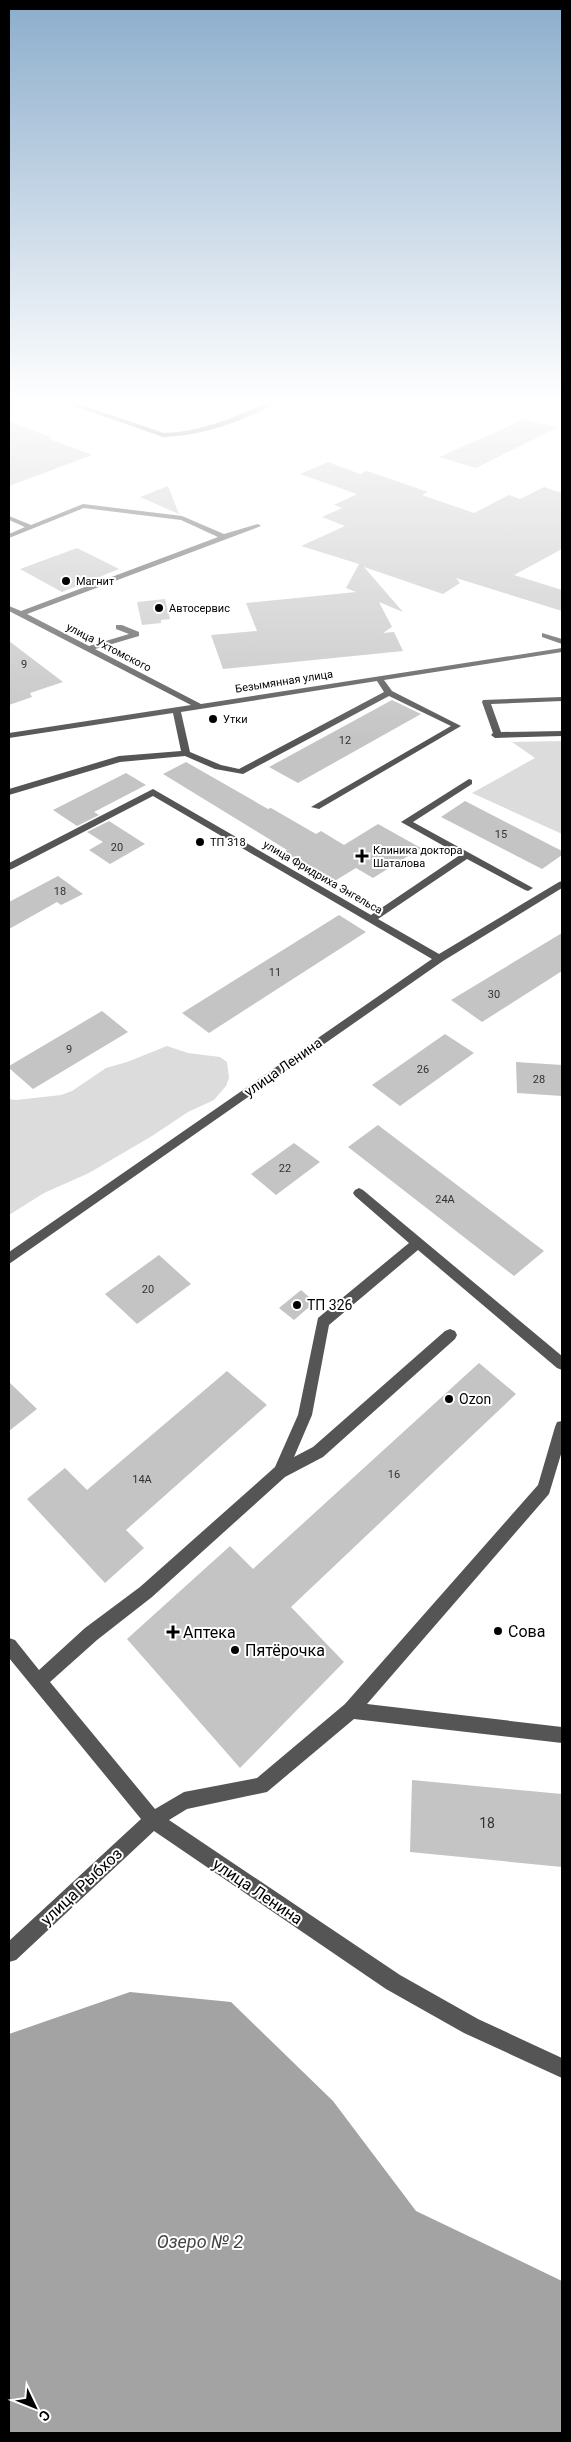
<svg xmlns="http://www.w3.org/2000/svg" width="571" height="2442" font-family="Roboto,sans-serif">
  <style>
    .green { fill: #dcdcdc }
    .water { fill: #a3a3a3 }
    .building { fill: #c4c4c4 }
    .lines { fill: none; stroke-linecap: round; stroke-linejoin: round }
    .minor { fill: #555; fill-rule: evenodd }
    .poi-dot { fill: #000; stroke: #fff; stroke-width: 2 }
    .labels { text-anchor: middle; stroke-width: 4; stroke-linejoin: round; paint-order: stroke }
    .far-poi-label { font-size: 11px; fill: #000; stroke: #fff; text-anchor: start }
    .far-street-label { font-size: 11px; fill: #000; stroke: #fff }
    .number-label { font-size: 11px; fill: #313131 }
    .street-label { font-size: 14px; fill: #000; stroke: #fff }
    .poi-label { font-size: 14px; fill: #000; stroke: #fff; text-anchor: start }
    .near-number-label { font-size: 14px; fill: #313131 }
    .near-poi-label { font-size: 16px; fill: #000; stroke: #fff; text-anchor: start }
    .near-street-label { font-size: 16px; fill: #000; stroke: #fff }
    .near-water-label { font-size: 18px; font-style: italic; fill: #444; stroke: #fff }
  </style>
  <rect width="100%" height="100%" fill="#fff"/>
  <path class="green" d="M 562,741 L 562,834 L 472,793 L 535,758 L 512,742 Z
    M 167,1046 L 188,1053 L 220,1057 L 227,1062 L 229,1078 L 226,1086 L 214,1100 L 188,1112 L 152,1136 L 89,1173 L 44,1193 L 9,1215 L 9,1099 L 16,1100 L 61,1095 L 72,1091 L 106,1068 L 127,1062 Z"/>
  <path class="water" d="M 130,1992 L 231,2002 L 333,2101 L 416,2211 L 562,2281 L 562,2433 L 9,2433 L 9,2034 Z"/>
  <path class="building" d="M 525,419 L 556,428 L 476,468 L 439,457 Z
    M 9,421 L 53,438 L 49,439 L 92,455 L 9,486 Z
    M 328,462 L 360,474 L 367,471 L 428,492 L 422,495 L 474,513 L 509,495 L 520,499 L 544,487 L 562,493 L 562,549 L 514,575 L 562,590 L 562,611 L 456,578 L 460,583 L 443,594 L 364,567 L 403,612 L 379,602 L 392,627 L 383,633 L 394,632 L 403,651 L 223,669 L 211,635 L 257,631 L 246,603 L 356,592 L 346,588 L 359,564 L 301,546 L 345,526 L 322,517 L 342,508 L 334,505 L 357,494 L 300,474 Z
    M 168,486 L 179,514 L 140,497 Z
    M 77,548 L 119,569 L 62,592 L 20,569 Z
    M 165,599 L 170,619 L 161,620 L 161,623 L 142,625 L 137,602 Z
    M 9,641 L 63,682 L 30,693 L 32,697 L 9,705 Z
    M 392,700 L 421,714 L 298,783 L 269,767 Z
    M 186,762 L 268,809 L 271,808 L 316,834 L 321,831 L 344,845 L 378,824 L 421,848 L 373,878 L 356,868 L 333,882 L 284,852 L 287,850 L 163,774 Z
    M 126,773 L 146,785 L 94,812 L 99,815 L 77,826 L 53,810 Z
    M 465,801 L 562,851 L 562,855 L 542,869 L 441,817 Z
    M 109,821 L 145,844 L 110,864 L 89,850 L 103,842 L 87,832 Z
    M 58,876 L 83,894 L 61,905 L 57,902 L 9,929 L 9,902 Z
    M 339,915 L 366,932 L 209,1033 L 182,1013 Z
    M 562,933 L 562,971 L 482,1022 L 451,1000 Z
    M 102,1011 L 128,1032 L 33,1089 L 9,1068 L 9,1066 Z
    M 445,1034 L 474,1053 L 400,1106 L 372,1085 Z
    M 516,1062 L 562,1065 L 562,1096 L 517,1093 Z
    M 378,1125 L 544,1251 L 514,1276 L 348,1147 Z
    M 294,1143 L 320,1162 L 276,1195 L 251,1174 Z
    M 159,1255 L 191,1284 L 137,1324 L 105,1294 Z
    M 301,1290 L 315,1302 L 294,1320 L 279,1308 Z
    M 479,1363 L 516,1394 L 291,1607 L 344,1662 L 240,1768 L 127,1639 L 230,1546 L 253,1569 Z
    M 227,1371 L 267,1405 L 126,1530 L 144,1548 L 105,1583 L 27,1499 L 65,1468 L 87,1490 Z
    M 9,1382 L 37,1409 L 9,1431 Z
    M 412,1780 L 562,1794 L 562,1867 L 410,1852 Z"/>
  <g class="lines">
    <path class="minor" d="M 57,400 L 66,400 L 164,433 C 203,432 237,416 273,400 L 281,400 C 248,420 202,436 163,437 Z
      M 83,504 L 182,516 L 224,534 L 258,524 L 261,526 L 27,614 L 89,646 L 129,634 L 116,629 L 116,625 L 122,625 L 139,632 L 139,636 L 95,649 L 201,704 L 562,648 L 562,652 L 384,680 L 392,691 L 461,726 L 319,809 L 311,807 L 451,726 L 389,696 L 243,774 L 215,769 L 185,756 L 120,762 L 9,795 L 9,789 L 119,756 L 181,751 L 173,713 L 9,738 L 9,733 L 191,705 L 9,611 L 9,606 L 21,611 L 218,537 L 181,520 L 84,508 L 9,538 L 9,534 L 25,527 L 9,520 L 9,516 L 31,525 ZM 377,681 L 384,692 L 239,769 L 221,765 L 190,752 L 181,712 Z
      M 542,633 L 562,639 L 562,644 L 542,637 Z
      M 562,697 L 562,701 L 491,704 L 501,732 L 562,731 L 562,736 L 495,738 L 491,735 L 493,733 L 482,702 L 483,700 Z
      M 469,779 L 472,780 L 472,784 L 413,822 L 533,888 L 528,891 L 525,890 L 467,859 L 378,919 L 439,954 L 559,882 L 562,881 L 562,888 L 443,961 L 9,1264 L 9,1252 L 432,959 L 153,796 L 12,869 L 9,870 L 9,863 L 153,789 L 371,915 L 460,855 L 401,822 Z
      M 359,1188 L 363,1190 L 562,1356 L 562,1370 L 557,1368 L 418,1250 L 329,1325 L 312,1415 L 294,1457 L 313,1447 L 445,1331 L 450,1329 L 455,1331 L 457,1335 L 455,1339 L 323,1457 L 285,1477 L 152,1597 L 97,1640 L 50,1682 L 155,1809 L 184,1792 L 257,1778 L 345,1704 L 538,1485 L 555,1427 L 557,1422 L 562,1421 L 562,1451 L 549,1494 L 367,1704 L 562,1727 L 562,1743 L 354,1719 L 267,1792 L 187,1809 L 169,1820 L 400,1975 L 478,2019 L 562,2058 L 562,2078 L 464,2033 L 386,1989 L 154,1831 L 16,1960 L 9,1962 L 9,1941 L 141,1819 L 9,1658 L 9,1638 L 15,1640 L 39,1670 L 85,1628 L 140,1587 L 275,1467 L 298,1415 L 318,1318 L 409,1243 L 355,1196 L 353,1193 L 355,1190 Z"/>
  </g>
  <linearGradient id="sky" x2="0" y2="1"><stop stop-color="#8cadcc"/><stop offset="0.54" stop-color="#fff"/><stop offset="1" stop-color="#fff" stop-opacity="0"/></linearGradient>
  <rect width="571" height="742" fill="url(#sky)"/>
  <g class="poi-dot">
    <circle cx="66" cy="581" r="5"/>
    <circle cx="159" cy="608" r="5"/>
    <circle cx="213" cy="719" r="5"/>
    <circle cx="200" cy="842" r="5"/>
    <path d="M359.5 848.5h5v5h5v5h-5v5h-5v-5h-5v-5h5z"/>
    <circle cx="297" cy="1305" r="5"/>
    <circle cx="449" cy="1399" r="5"/>
    <circle cx="498" cy="1631" r="5"/>
    <path d="M170.5 1624.5h5v5h5v5h-5v5h-5v-5h-5v-5h5z"/>
    <circle cx="235" cy="1650" r="5"/>
  </g>
  <g class="labels">
    <g class="far-poi-label">
      <text x="76" y="585">Магнит</text>
      <text x="169" y="612">Автосервис</text>
      <text x="223" y="723">Утки</text>
      <text x="210" y="846">ТП 318</text>
      <text x="373" y="854">Клиника доктора<tspan x="373" dy="13">Шаталова</tspan></text>
    </g>
    <g class="far-street-label">
      <text transform="translate(109 647) rotate(27)" y="4">улица Ухтомского</text>
      <text transform="translate(284 681) rotate(-9)" y="4">Безымянная улица</text>
      <text transform="translate(323 877) rotate(30)" y="4">улица Фридриха Энгельса</text>
    </g>
    <g class="number-label">
      <text x="24" y="668">9</text>
      <text x="345" y="744">12</text>
      <text x="501" y="838">15</text>
      <text x="117" y="851">20</text>
      <text x="60" y="895">18</text>
      <text x="275" y="976">11</text>
      <text x="494" y="998">30</text>
      <text x="69" y="1053">9</text>
      <text x="423" y="1073">26</text>
      <text x="539" y="1083">28</text>
      <text x="285" y="1172">22</text>
      <text x="445" y="1203">24А</text>
      <text x="148" y="1293">20</text>
      <text x="394" y="1478">16</text>
      <text x="142" y="1483">14А</text>
    </g>
    <g class="street-label">
      <text transform="translate(283 1067) rotate(-35)" y="5">улица Ленина</text>
    </g>
    <g class="poi-label">
      <text x="307" y="1310">ТП 326</text>
      <text x="459" y="1404">Ozon</text>
    </g>
    <g class="near-number-label">
      <text x="487" y="1828">18</text>
    </g>
    <g class="near-poi-label">
      <text x="508" y="1637">Сова</text>
      <text x="183" y="1638">Аптека</text>
      <text x="245" y="1656">Пятёрочка</text>
    </g>
    <g class="near-street-label">
      <text transform="translate(81 1886) rotate(-43)" y="6">улица Рыбхоз</text>
      <text transform="translate(258 1891) rotate(34)" y="6">улица Ленина</text>
    </g>
    <g class="near-water-label">
      <text x="200" y="2248">Озеро № 2</text>
    </g>
  </g>
  <rect width="571" height="2442" fill="none" stroke="#000000" stroke-width="20"/>
  <g transform="translate(35 2407) rotate(133)" stroke="#ffffff" stroke-width="4" paint-order="stroke">
  <path d="M0-4L9 19L0 12L-9 19Z" fill="#000000"/>
  <text y="-8" font-size="14" font-weight="bold" text-anchor="middle" fill="#000000">С</text>
  </g>
</svg>
